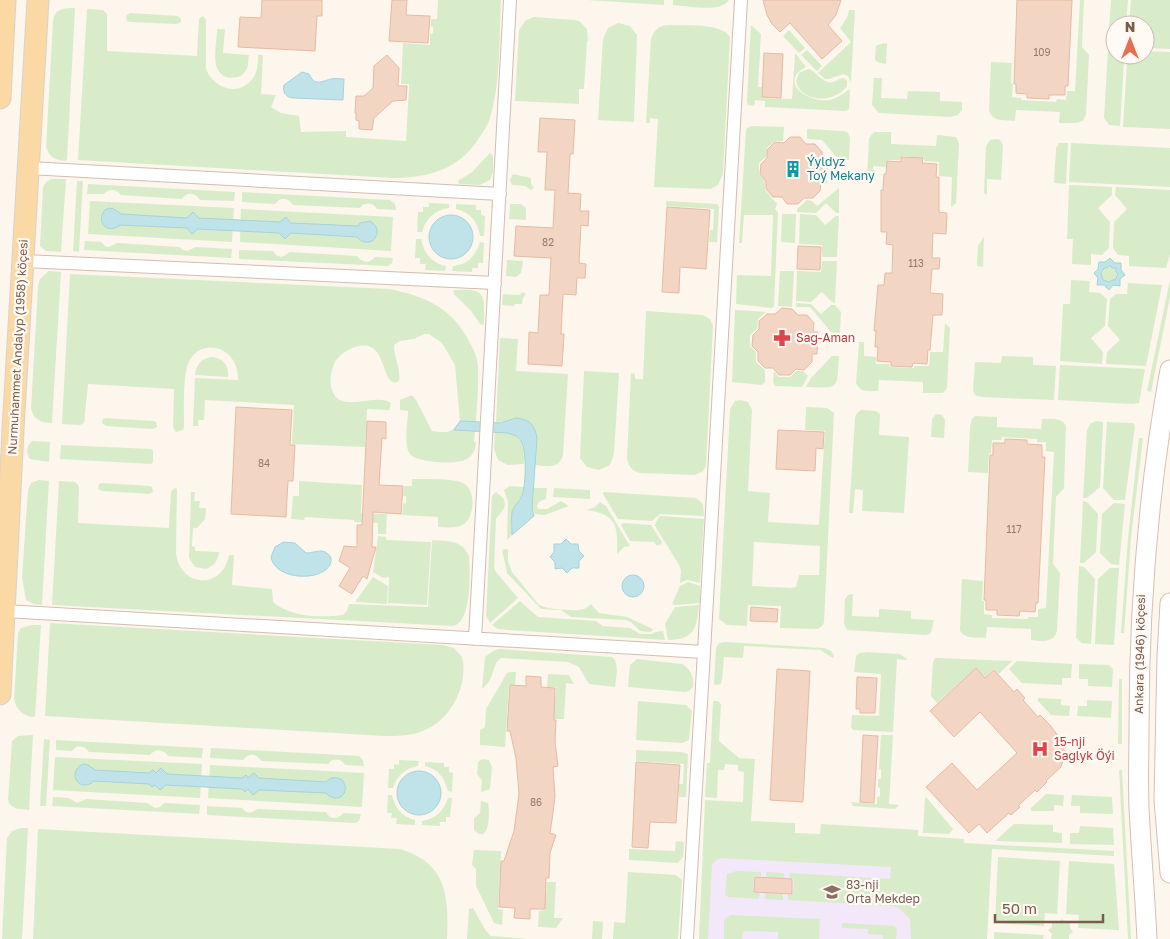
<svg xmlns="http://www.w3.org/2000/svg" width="1170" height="939" font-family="'Golos Text',sans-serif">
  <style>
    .education { fill: #f3e8fa }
    .green { fill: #d8ecc9; fill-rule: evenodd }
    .water { fill: #bfe3e8; stroke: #a5d3da; fill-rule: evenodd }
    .building { fill: #f3d5c3; stroke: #e6bba3 }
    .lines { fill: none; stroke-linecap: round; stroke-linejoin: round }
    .minor-casing { stroke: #d1beb0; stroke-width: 14 }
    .secondary-casing { stroke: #d6c0b0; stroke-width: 21 }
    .primary-casing { stroke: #dad1cd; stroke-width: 23 }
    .minor { stroke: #fff; stroke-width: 12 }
    .secondary { stroke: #fff; stroke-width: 19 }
    .primary { stroke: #fbd9a5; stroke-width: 21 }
    .labels { text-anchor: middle; stroke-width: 4.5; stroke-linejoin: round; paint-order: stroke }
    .number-label { font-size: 10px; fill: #987a6a }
    .culture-label { font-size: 12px; fill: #0d838f; stroke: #fffaf3; text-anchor: start }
    .health-label { font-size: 12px; fill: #be3a42; stroke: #fffaf3; text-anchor: start }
    .street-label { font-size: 12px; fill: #7a5c4d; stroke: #fffaf3 }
    .education-label { font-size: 12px; fill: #785e54; stroke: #fffaf3; text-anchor: start }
  </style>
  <rect width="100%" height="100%" fill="#fdf6ec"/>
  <path class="education" d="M 705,831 L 964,846 L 964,939 L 699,939 Z"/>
  <path class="green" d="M 438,0 L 501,0 C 499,38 501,82 490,118 C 488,125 483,132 479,138 C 460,169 428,178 393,178 L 78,160 L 87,9 L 103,10 L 107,14 L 107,51 L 197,56 L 199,19 L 203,16 L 206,20 L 206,69 C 213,88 239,98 253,78 C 258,71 258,63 258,55 L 263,55 L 261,94 L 276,95 L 271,107 L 281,113 L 299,116 L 301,132 L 346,131 L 346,137 L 406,141 L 409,88 L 409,84 L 401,84 L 403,43 L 430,45 L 430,34 L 433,33 L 433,27 L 431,26 L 431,19 L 437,19 Z
    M 587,0 L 664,0 L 664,5 Z
    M 673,0 L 729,0 C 721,13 688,6 673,5 Z
    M 1080,0 L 1084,0 L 1082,47 L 1089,55 L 1086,114 L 1083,121 L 1076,123 L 1059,123 L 1060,112 L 1016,110 L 1015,121 C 1004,120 991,122 989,109 L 991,62 L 1012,63 L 1011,83 L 1013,84 L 1012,97 L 1021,98 L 1021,100 L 1056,102 L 1057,99 L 1066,100 L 1067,91 L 1075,91 Z
    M 1111,0 L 1128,0 L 1126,25 L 1115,25 L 1115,45 L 1113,46 L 1108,46 Z
    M 1131,0 L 1170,0 L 1170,49 L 1145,48 L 1145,25 L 1129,25 Z
    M 75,8 L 67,160 L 65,161 C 55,160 49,157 46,147 L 53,22 C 54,9 63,8 75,8 Z
    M 849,10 L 855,10 L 851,82 L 848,76 L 843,74 L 829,79 L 825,79 L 818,73 L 851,42 L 840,28 L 847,18 Z
    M 130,13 L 178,16 L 181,19 L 181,22 L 177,24 L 130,22 L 127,21 L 126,16 Z
    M 534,17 L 574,20 L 579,21 L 587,29 L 588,41 L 587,41 L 584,89 L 579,89 L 579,104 L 515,101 L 519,30 L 526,20 Z
    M 618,23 L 630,26 L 637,35 L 634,122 L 598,120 L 603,39 L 608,28 Z
    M 669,25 C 685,26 720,22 730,37 L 723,174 L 718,185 L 711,189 L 654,187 L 658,119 L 650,118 L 650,123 L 646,123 L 651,39 C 654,30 659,25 669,25 Z
    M 751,25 L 761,34 L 758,87 L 762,87 L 762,98 L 792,99 L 795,53 L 806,67 C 777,82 809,104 830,100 C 838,98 844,93 850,89 L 849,109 L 845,111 L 765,107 L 765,101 L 755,100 L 754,106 L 748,105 L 747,101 Z
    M 217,29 L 225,29 L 223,53 L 249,55 C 248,61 249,68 244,73 C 236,81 221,79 217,68 C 213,57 217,40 217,29 Z
    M 789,30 L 805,48 L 799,53 L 783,36 Z
    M 887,43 L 886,64 L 877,62 L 875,59 L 876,46 L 880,44 Z
    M 1108,49 L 1113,50 L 1115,55 L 1118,55 L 1124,62 L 1120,126 L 1109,125 L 1104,118 Z
    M 807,50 L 822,66 L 817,71 L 801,55 Z
    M 1145,51 L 1170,52 L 1170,129 L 1123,127 L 1127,62 L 1135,55 L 1145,55 Z
    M 808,69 C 817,71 823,85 833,82 C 837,81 839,78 844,78 L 847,81 L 847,86 C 836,103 801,104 796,81 L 799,73 Z
    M 874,78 L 882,78 L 881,98 L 907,99 L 908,91 L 940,92 L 940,101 L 962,102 L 962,110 L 958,115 L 950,117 L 879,113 L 872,105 Z
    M 751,126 L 784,127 L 783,141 L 775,141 L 767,148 L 766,157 L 759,163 L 759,174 L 765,181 L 765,190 L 777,204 L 775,209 L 778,212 L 774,306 L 772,308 L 736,304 L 737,275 L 771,276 L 773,215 L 744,215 L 742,243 L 739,243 L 746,129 Z
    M 807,129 L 843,131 L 848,133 L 850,138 L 849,160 L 839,160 L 822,140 L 807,139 Z
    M 874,132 L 891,132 L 891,144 L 936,146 L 937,135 L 956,137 L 959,143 L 956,203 L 951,207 L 952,177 L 939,176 L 939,162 L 924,161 L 924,158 L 901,156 L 900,160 L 887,160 L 886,167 L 873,166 L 873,180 L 867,180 L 869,138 Z
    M 998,139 L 1001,141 L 1003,145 L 1001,180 L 987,179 L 987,194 L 985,194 L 984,193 L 986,146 L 990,140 Z
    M 1059,143 L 1068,143 L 1066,184 L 1054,183 L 1056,148 Z
    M 1071,143 L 1170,148 L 1170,187 L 1069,182 Z
    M 490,153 L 493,156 L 493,172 L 490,180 L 480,185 L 459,184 L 458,181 L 472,172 Z
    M 513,174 L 531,178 L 531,184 L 534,188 L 531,190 L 525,186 L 512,185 L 510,180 Z
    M 51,179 L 66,179 L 61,252 L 46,251 L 40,246 L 43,187 L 46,182 Z
    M 77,181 L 83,181 L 79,252 L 73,251 Z
    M 88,184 L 235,192 L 234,201 L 200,200 C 195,192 187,192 182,199 L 121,195 C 116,189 109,188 104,194 L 87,194 Z
    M 1069,185 L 1112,187 L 1112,195 L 1098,208 L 1110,222 L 1109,248 L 1102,255 L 1091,254 L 1091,265 L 1072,264 L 1073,239 L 1067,239 Z
    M 1116,187 L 1170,190 L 1170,254 L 1166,268 L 1129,266 L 1129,256 L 1118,255 L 1113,248 L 1114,222 L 1127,209 L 1115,195 Z
    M 839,188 L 839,213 L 836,213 L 826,203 L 816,213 L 797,212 L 797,209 L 807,200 L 812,201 L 817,206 Z
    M 242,192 L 390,200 L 395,204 L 396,210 L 377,209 C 373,202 364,202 360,208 L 293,205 C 288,197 280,197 275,204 L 242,202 Z
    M 90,201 L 234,208 L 232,242 L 88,234 Z
    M 666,201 L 717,204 L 719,207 L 717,242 L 709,242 L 710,230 L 713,230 L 714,209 L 666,206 Z
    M 429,203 L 449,204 L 449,208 C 434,210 426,219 422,232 L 417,232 L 418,212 L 423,212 L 423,207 L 429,207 Z
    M 456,204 L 476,205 L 476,210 L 481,210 L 481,215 L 485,216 L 484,236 L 480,236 C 478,222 470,212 456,209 Z
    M 510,204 L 521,204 L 526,208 L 526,220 L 509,219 Z
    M 241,209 L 393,217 L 391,251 L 240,242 Z
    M 782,214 L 796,214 L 795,243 L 781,242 Z
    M 800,214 L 816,215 L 825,225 L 836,216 L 839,216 L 837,257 L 822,257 L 822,245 L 799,244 Z
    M 984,237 L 983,267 L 977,266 L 978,246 Z
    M 416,239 L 421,239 C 424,253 431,263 446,266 L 445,271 L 425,270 L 426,264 L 420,264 L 420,258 L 415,258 Z
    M 85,241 L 101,242 L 105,246 L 109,247 L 117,243 L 179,247 L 183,250 L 187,251 L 196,247 L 232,249 L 231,258 L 84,250 Z
    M 480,242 L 484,243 L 483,263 L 478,263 L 478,268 L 472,268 L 472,272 L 452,271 L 453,266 C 467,265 476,256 480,242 Z
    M 239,250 L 273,251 L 277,256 L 282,257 L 290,252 L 357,256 C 362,263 370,264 375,257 L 393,258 L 392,263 L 388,266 L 239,259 Z
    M 507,260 L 523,261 L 521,273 L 516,277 L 506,276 Z
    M 822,261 L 837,261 L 835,303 L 832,302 L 822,292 L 811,302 L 796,301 L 797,271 L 821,272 Z
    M 1110,265 L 1116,268 L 1118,274 L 1115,280 L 1109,283 L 1103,280 L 1101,273 L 1103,271 L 1104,267 Z
    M 49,271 L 61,272 L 52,423 C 42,423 33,420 31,408 L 38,286 L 40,279 Z
    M 780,271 L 794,271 L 792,307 L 778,306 Z
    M 70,274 L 390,289 C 426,297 452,307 470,343 C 474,350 478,359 478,368 C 479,392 476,418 474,442 L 476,442 C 476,449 473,455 467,459 C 458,465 417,463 410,454 C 403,444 408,423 408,411 L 400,410 L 400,400 L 412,395 L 416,400 L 432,431 C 446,433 451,434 460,421 L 455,365 L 442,343 L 429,334 L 424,334 L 414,339 L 400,341 L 394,345 C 394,358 401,368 399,381 C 394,384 392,382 389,379 C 384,370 382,358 376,351 C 365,338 340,351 334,364 C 331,371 330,379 331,386 C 332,391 334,396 338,399 C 353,408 378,394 391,403 L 389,410 L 367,409 L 365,447 L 292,444 L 294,405 L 205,400 L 204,420 L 198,420 L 198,426 L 193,426 L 195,378 L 238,380 C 239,345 199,336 188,364 C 183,376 184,412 184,427 L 183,430 L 176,432 L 173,427 L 174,389 L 88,384 L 84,423 L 80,425 L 62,424 Z
    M 1071,280 L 1090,281 L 1089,292 L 1100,293 L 1107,299 L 1105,326 L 1091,338 L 1103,352 L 1102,364 L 1060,361 L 1063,304 L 1070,304 Z
    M 1170,280 L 1170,297 L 1151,392 L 1147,391 Z
    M 1128,283 L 1162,285 L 1146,366 L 1106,364 L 1107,352 L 1120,340 L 1108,326 L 1110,299 L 1116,294 L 1127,294 Z
    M 455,290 C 471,290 485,287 484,308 C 484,314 485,320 483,325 L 480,324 L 471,311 L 454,294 L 453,291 Z
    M 523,292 L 526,294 L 523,298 L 522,304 L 515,304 L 514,306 L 503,305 L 502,304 L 503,294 L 519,295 Z
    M 796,303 L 811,304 L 821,314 L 831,305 L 835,305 L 841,312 L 840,333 L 832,333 L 810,307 L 796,307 Z
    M 735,310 L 766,312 L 758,319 L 757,329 L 750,335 L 750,346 L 756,352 L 756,362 L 765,370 L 765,382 L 762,385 L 732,382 Z
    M 646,311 L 703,315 L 710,319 L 713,326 L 706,466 L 703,471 L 695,475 L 640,473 C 632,471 628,466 627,458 L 631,373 L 635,374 L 635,379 L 643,379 Z
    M 945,323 L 950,328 L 947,388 L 943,393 L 923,393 L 923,382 L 879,380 L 878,391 C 869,391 860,393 856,383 L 859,342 L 864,342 L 864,356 L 876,357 L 876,364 L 889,364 L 890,367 L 914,368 L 914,366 L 929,366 L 930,352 L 943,352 Z
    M 500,338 L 518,339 L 516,371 L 568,374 L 563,455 C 559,470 546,466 534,465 L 537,438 L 516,418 L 496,423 Z
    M 832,356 L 839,356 C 837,390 840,388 806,387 L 811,378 Z
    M 1002,356 L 1033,357 L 1033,365 L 1056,366 L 1054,400 L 982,397 L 975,395 L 973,390 L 975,362 L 1001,363 Z
    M 211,357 C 223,358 229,365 228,377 L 195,375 C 196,365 201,359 211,357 Z
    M 1060,365 L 1145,369 L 1139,403 L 1133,404 L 1058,400 Z
    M 584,371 L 619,373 L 614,454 L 610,465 L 599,470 L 587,467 L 580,458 Z
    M 774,371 L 779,377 L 790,377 L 796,371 L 803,371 L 808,376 L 802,387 L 775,386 L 773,382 Z
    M 740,400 L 748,402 L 752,410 L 748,491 L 770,493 L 768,522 L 819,525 L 825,431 L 805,430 L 806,407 L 827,408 L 834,413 L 824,622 L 823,625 L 818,629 L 780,628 L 781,606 L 748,605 L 747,626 L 727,625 L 719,619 L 730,409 L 735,401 ZM 754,542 L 820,546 L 819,575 L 799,575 L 796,587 L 792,588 L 752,586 Z
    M 861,410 L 876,411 L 880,414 L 879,435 L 909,437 L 904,513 L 862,511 L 863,490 L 855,489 L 853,513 L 849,513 L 855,418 L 857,413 Z
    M 936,414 L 942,415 L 945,420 L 944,438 L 931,437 L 932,419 Z
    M 975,416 L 997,417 L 997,427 L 1041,429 L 1042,419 C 1050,419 1062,417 1066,426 L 1064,488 L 1056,497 L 1053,564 L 1060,573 L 1057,631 C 1053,644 1041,641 1031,640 L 1031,629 L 987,627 L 986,638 C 976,637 964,640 960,630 L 962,579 L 983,581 L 982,601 L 984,601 L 984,614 L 992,615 L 992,618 L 1028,619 L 1028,617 L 1038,617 L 1038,609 L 1046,608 L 1054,452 L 1046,451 L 1046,442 L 1037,442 L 1037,439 L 1002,437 L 1001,440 L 992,440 L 991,453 L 989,453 L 988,473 L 968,472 L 970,426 L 972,419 Z
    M 106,418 L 153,421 L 156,422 L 157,427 L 153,429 L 106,426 L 102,423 L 103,419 Z
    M 1096,421 L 1103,422 L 1100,487 L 1087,498 L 1083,498 L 1087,430 L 1090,424 Z
    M 1107,422 L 1133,423 L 1135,426 L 1125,500 L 1114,500 L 1103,488 Z
    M 495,431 C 519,433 525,440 524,464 L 508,465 L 498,460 L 494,449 Z
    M 1139,438 L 1143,438 L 1131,538 L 1124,633 L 1121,633 L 1128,538 Z
    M 32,441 L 50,442 L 49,462 L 30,459 C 26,454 26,446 32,441 Z
    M 61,445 L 152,449 L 153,451 L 153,462 L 151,464 L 60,459 Z
    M 412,479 C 424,479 454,478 463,483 C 476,489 475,516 464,524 C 456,529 446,527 438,527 L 438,517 L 402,515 L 403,504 L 406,503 L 406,496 L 403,496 L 404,486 L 412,486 Z
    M 39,480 L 49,481 L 42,605 L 34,604 L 26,600 L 22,577 L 28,490 L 31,483 Z
    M 59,481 L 75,482 L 79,486 L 78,523 L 169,528 L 171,491 L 175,488 L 177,489 L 176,553 C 180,588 223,590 229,555 L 234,555 L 232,585 L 272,589 L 273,602 C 290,617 321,618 343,615 L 347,611 L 349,604 L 428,607 L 432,540 C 447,541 464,540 469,557 C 470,572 472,622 453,626 L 52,605 Z
    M 299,481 L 362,485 L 361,513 L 387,514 L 386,534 L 378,534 L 378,523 L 354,522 L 354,520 L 305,517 L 304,520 L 291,519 L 293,496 L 299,496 Z
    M 102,483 L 149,486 L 152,487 L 153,492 L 149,494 L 102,491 L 98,489 L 99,484 Z
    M 510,486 L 524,487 C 522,498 516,501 513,510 C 510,517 512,527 512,535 L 507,540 L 508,502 L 504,490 Z
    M 534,488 L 547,488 L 546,499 L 540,501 L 537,505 L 538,509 L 547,509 L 561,501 L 569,506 L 545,515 L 535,514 L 532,508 Z
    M 554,488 L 590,490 L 590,499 L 553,497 Z
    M 191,492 L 195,492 L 194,501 L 200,501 L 199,508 L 206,508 L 205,519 L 197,528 L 193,528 L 192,546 L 195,547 L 195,551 L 219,552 C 218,561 214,566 206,569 L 195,567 L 189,558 Z
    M 496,492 L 504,499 C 507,509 501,511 496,519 L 494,568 L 496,572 L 518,598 L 490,623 L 486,616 L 492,496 Z
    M 604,492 L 696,498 L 703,504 L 704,516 L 660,514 L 652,521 L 618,519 L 603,494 Z
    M 1083,501 L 1087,502 L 1098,514 L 1096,552 L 1084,563 L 1080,563 Z
    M 600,502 L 606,506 L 630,546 L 624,547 L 617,554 C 618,526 617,514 586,510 L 595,507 Z
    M 1114,503 L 1125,504 L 1119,565 L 1111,564 L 1100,553 L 1102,514 Z
    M 660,516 L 704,519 L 700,583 L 687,580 L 680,583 L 681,570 L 679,565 L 655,526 L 656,522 Z
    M 623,523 L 651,525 L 662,542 L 661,544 L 657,546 L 654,542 L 630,541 L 621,525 Z
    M 378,536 L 386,537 L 386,540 L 431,542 L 427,605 L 388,603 L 389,577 L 383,578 L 373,572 Z
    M 508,549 L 508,561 L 512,572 L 539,605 C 547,609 575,612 584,609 C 587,608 589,606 591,604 L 599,613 L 627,617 L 653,629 L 651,632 L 640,631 L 631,622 L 626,620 L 571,617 L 561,610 L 541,609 L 507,573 L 502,550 Z
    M 1079,566 L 1084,567 L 1095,579 L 1091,644 L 1082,643 L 1076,638 Z
    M 1110,568 L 1119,568 L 1114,645 L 1095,644 L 1098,579 Z
    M 373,577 L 388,586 L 387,604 L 355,602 Z
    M 688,582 L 700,586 L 700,603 L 675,605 L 672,604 L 680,586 Z
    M 853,594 L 852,616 L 879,617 L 879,609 L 911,611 L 911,619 L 934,620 L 931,633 L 926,635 L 847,630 L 844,624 L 845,599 L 848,595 Z
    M 520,601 L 538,617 L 596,621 L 603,626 L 630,628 L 640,634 L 651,634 L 656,632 L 663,631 L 665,640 L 508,630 L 498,629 L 492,625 Z
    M 699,605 C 697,628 694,640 668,640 L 665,624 L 675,607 Z
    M 50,623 L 443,645 L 454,648 L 462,657 C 469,686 450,721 423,731 C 410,736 397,736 384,736 L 45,716 Z
    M 32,625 L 41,625 L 35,717 C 24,717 16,710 14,699 L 18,633 L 21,628 Z
    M 725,642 L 824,648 L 831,651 L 834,656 L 833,658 L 820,650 L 744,646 L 743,658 L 724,657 L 722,680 L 721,684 L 716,685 L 714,684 L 716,648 L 719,643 Z
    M 499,649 L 612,657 C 620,664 616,677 615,687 L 589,684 L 579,667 L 568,662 L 501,658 C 491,665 496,678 482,689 L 485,657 L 493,651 Z
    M 867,652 L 900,654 L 908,660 L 897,659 L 893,732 L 853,730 L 851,727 L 852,715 L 879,716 L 881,674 L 854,672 L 856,656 L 860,653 Z
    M 935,658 L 937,658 L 1012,661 L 999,674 L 994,669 L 985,677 L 976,668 L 937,703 L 931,696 L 933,662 Z
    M 637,659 L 682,664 C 691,669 694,677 693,687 L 689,691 L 685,692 L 628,687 L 630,665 Z
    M 1017,661 L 1072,664 L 1071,678 L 1062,678 L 1062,685 L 1022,683 L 1009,669 Z
    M 1079,664 L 1109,665 L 1113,669 L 1112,687 L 1088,686 L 1088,679 L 1079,679 Z
    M 510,672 L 516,672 L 515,685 L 509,685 L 505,747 L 480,745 L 480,730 L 485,727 L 486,709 L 507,673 Z
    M 548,674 L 569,675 L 574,684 L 566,683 L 564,719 L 554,719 L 556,687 L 547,687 Z
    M 1119,679 L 1122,679 L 1122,744 L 1118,744 Z
    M 1038,698 L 1061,699 L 1061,705 L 1070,706 L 1069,716 L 1051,715 L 1038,701 Z
    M 1087,700 L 1112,701 L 1111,718 L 1077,716 L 1078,706 L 1087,706 Z
    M 638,701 L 686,705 L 692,711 L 689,740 L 682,743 L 636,740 Z
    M 714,701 L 718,701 L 721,704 L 719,741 L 739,758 L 755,759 L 751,821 L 795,823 L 795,833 L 820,834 L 821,824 L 918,830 L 918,836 L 964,839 L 964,843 L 1114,851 L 1114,856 L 992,849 L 987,939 L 911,939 L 910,919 L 899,908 L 891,906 L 788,900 L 788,894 L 793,894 L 794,879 L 789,878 L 790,873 L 890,879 L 891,867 L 721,858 L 716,860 L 712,865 L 708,939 L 699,939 L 705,800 L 743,802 L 744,772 L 738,771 L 738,765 L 725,764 L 724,770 L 718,770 L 717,798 L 705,797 L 707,763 L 710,763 L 713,702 Z
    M 33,735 L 29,810 C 20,809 11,810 8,800 L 12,741 L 18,736 Z
    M 881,735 L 893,735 L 889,804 L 899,805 L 895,809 L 853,806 L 851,802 L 877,804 L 877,797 L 880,796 L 880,788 L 878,787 L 878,779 L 881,779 L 881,769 L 879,769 Z
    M 44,739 L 50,740 L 46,806 L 40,806 Z
    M 56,740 L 203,748 L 202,758 L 168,756 C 164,749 155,748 150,755 L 89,752 C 84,745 77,744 72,751 L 56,750 Z
    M 211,748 L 359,756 L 363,760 L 364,766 L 345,765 C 341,758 332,758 328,764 L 261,761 C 256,753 249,753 243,760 L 210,758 Z
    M 636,750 L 681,752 L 688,754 L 686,797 L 679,797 L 679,784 L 683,784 L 684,764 L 636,761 Z
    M 55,757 L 202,764 L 200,798 L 53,790 Z
    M 482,759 L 489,760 L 492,767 L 490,789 L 481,792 L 482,780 L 477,774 L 478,762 Z
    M 399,760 L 419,761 L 418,766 C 405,768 397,776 393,788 L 388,788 L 389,769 L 394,769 L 394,764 L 399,765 Z
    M 425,762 L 444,763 L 444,767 L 449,767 L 449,772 L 453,773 L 452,792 L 448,791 C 445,778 438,769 425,766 Z
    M 210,765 L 364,773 L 362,807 L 208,798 Z
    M 1119,770 L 1122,770 L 1131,939 L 1128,939 Z
    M 1046,794 L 1064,795 L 1063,806 L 1054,805 L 1054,811 L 1031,811 L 1031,808 Z
    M 388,795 L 392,795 C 395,808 402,817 415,820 L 415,825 L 396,824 L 397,818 L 391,818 L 392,813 L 387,813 Z
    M 1072,795 L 1112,797 L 1113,814 L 1080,813 L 1080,806 L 1071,806 Z
    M 53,797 L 69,798 L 77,803 L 86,799 L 147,803 L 155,808 L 160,807 L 164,803 L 200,805 L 199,814 L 52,806 Z
    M 448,798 L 452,798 L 450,817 L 446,817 L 446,822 L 440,822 L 440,826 L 422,825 L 422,821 C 435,819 444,811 448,798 Z
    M 925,798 L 927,798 L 953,829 L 949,834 L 923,833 Z
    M 481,801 L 488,803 C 490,812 490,846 474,830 L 474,818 L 480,813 Z
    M 207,806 L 242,808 L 246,812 L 250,813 L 258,809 L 326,812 C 330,820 338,820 343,813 L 361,814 L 359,821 L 355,823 L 207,815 Z
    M 1014,824 L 1053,825 L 1053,832 L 1062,833 L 1062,843 L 995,841 Z
    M 1080,826 L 1113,828 L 1114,845 L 1070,844 L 1070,833 L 1079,833 Z
    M 21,828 L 28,828 L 22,939 L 2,939 L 7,838 L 12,831 Z
    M 38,829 L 400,849 C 447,863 449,897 447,939 L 33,939 Z
    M 676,841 L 684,842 L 683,857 L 678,863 L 629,860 L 629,849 L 675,851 Z
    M 474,850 L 501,851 L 498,909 L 503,910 L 502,925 L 494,923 L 476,886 L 476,869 L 472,865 Z
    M 998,857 L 1060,861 L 1057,914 L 1045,913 L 1044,926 L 995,923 Z
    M 1069,861 L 1114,864 L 1119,930 L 1078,928 L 1079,915 L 1066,914 Z
    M 736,871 L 761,872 L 761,876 L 754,876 L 753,892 L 760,893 L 759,899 L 728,897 L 725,895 L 727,874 Z
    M 628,872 L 676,875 L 682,880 L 678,939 L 613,939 L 614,922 L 625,923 Z
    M 766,872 L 784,873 L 784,878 L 778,878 L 777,894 L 783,894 L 783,900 L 765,899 L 765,893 L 769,893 L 770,877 L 766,877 Z
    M 547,882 L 556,882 L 554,918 L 563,918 L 556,928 L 538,927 L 539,911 L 545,910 Z
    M 473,908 L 486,931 L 491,936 L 529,939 L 467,939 L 469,909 Z
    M 730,915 L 820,919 L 819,939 L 778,939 L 778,932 L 743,931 L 742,939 L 724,939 L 724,920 Z
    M 1062,919 L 1065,922 L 1070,923 L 1070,928 L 1073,932 L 1069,935 L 1069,939 L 1051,939 L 1052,934 L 1048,930 L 1052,927 L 1052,922 L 1058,922 Z
    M 593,921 L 603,922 L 602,939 L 592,939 Z
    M 842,923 L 894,926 L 897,929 L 896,939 L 883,939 L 883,935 L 868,934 L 868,929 L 842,928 Z
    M 994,932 L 1044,935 L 1043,939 L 994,939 Z"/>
  <path class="water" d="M 302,72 L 309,74 C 315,86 320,82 331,79 C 334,78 340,79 344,79 L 343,100 L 294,98 C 286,98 282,92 284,85 Z
    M 109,208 L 114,209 L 121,214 L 187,218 L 193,212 L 199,218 L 280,222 L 286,217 L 291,223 L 358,226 L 360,223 L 370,221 C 387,231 370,252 357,237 L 291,233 L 285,239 L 279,233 L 198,229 L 192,234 L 187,228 L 120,225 C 108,235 95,222 105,210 Z
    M429 237a22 22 0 1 1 44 0a22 22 0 1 1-44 0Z
    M 1110,258 L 1115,263 L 1121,263 L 1121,270 L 1125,275 L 1120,279 L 1120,286 L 1113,285 L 1109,290 L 1104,285 L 1097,285 L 1098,278 L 1094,273 L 1098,269 L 1099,262 L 1105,262 ZM 1110,265 L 1112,268 L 1116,268 L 1116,272 L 1118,274 L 1115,280 L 1112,280 L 1109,282 L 1103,280 L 1101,273 L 1104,268 L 1107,268 Z
    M 516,418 C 529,419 535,425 537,438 L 532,508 L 534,516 L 512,535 C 512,527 511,519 512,512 C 514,505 520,501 522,495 C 526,485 527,450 521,441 C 518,436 513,435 508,433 L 454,430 L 460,421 L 500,423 Z
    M 566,539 L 571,544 L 578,544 L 579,551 L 584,556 L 579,561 L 579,568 L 572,568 L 567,573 L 562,568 L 555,569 L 555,562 L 550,557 L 554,552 L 554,544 L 561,544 Z
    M 284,542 L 295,543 L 306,553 C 316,553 324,546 331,558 C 334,581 276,584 271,557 L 275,547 Z
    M622 586a11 11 0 1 1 22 0a11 11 0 1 1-22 0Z
    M 83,764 L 88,765 L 95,770 L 149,773 L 153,770 L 156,773 L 161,768 L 167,774 L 242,778 L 246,775 L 248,778 L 254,773 L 259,778 L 326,782 C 331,777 336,776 342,780 C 352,793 337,805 326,793 L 259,790 L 253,795 L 248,789 L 245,792 L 242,789 L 166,785 L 160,790 L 155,785 L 152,787 L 149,784 L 94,781 C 79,794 66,772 83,764 Z
    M397 793a22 22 0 1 1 44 0a22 22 0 1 1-44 0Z"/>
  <path class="building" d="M 262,0 L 322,0 L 322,16 L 317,16 L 315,51 L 238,47 L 240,17 L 261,18 Z
    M 392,0 L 407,0 L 406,15 L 430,16 L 428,43 L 389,41 Z
    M 763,0 L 841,0 L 836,15 L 828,25 L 842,41 L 822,59 L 790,23 L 780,32 L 772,24 L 767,15 Z
    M 1017,0 L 1072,0 L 1068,86 L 1065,86 L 1065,95 L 1049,95 L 1049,99 L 1027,98 L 1027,94 L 1016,93 L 1016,84 L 1014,84 Z
    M 764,53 L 783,54 L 781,98 L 762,97 Z
    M 387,55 L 399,68 L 398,86 L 407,86 L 406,100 L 393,101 L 374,118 L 372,130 L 359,129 L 359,121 L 356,120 L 356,113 L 355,113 L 356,96 L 364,96 L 373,88 L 374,66 Z
    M 540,118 L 575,120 L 573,154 L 570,154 L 568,193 L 581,194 L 580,211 L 589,211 L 588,226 L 581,225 L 579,263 L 586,264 L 585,278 L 577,278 L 576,295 L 563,294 L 561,334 L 564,334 L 562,366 L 528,364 L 529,332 L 538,333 L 540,295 L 549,295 L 551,258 L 514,256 L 516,226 L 553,228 L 555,190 L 545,190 L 547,152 L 538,152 Z
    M 790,137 L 800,137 L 806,144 L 815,144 L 822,152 L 822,160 L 827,160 L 826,183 L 821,183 L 820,191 L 813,198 L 804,198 L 798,204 L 787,204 L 782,197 L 773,197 L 766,189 L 766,181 L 760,174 L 761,164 L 767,158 L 767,150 L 775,142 L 784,143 Z
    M 901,157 L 923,158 L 922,163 L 937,164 L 936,177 L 939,177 L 939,212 L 947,213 L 946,234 L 933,233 L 932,258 L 940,258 L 939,269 L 932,269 L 930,293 L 943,294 L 942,315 L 933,315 L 930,350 L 928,350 L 927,364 L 913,363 L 912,367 L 891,366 L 891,362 L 877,361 L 878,347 L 875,347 L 876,331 L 874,331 L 878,285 L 884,285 L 885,273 L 892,273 L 893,245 L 886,244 L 887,232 L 881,232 L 881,190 L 883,190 L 884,174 L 886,174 L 887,161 L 901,162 Z
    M 667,207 L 710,210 L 706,269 L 680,267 L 679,293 L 662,292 Z
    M 798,246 L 821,247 L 820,270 L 797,269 Z
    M 782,308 L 792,309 L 798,315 L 807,315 L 814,323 L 813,332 L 818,332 L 817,354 L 812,354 L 812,362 L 804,370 L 796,369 L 790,375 L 779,375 L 773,368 L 765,368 L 758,361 L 758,352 L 752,346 L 753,335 L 759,329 L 759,321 L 767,314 L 775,314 Z
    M 236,407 L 292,410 L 290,445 L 295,445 L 293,481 L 288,481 L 286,517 L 231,514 Z
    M 367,421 L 386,422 L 386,439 L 382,438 L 379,485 L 403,486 L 401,514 L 373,512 L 372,547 L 376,547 L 367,579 L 363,576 L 352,594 L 339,586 L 350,568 L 339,561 L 344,546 L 357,547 L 357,525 L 362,525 Z
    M 778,430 L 824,432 L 823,449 L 816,448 L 815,471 L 776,469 Z
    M 1005,439 L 1027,440 L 1027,444 L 1042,445 L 1042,457 L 1045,457 L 1038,603 L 1036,603 L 1035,612 L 1020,611 L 1019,616 L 997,615 L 997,610 L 986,610 L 986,600 L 984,600 L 990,455 L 993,455 L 993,443 L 1005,443 Z
    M 751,607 L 778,609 L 777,622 L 750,621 Z
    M 976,668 L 985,678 L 994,670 L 1014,692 L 1017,689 L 1025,698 L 1023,700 L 1038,717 L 1040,715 L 1050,725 L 1061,740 L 1065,754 L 1061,767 L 1046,781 L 1047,782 L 1037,792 L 1035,790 L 1018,806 L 1020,807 L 1011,815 L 1009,813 L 987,833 L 979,824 L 969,833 L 926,787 L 952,763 L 977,790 L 1017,753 L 980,712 L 954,737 L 930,711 Z
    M 777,669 L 810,671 L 803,802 L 770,800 Z
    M 526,676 L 541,677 L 541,687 L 555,688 L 554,720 L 556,720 L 555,742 L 558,766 L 553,767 L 555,796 L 553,813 L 550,833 L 556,835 L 550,853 L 549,878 L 546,878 L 545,909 L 530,909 L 530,919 L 514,918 L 515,908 L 499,907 L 501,861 L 504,861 L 514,831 L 519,794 L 516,758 L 510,731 L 507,731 L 510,685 L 526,686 Z
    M 857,677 L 877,678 L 875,713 L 860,713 L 860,709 L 856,709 Z
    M 863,735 L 878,736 L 874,803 L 860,802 Z
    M 636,762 L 680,765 L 676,823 L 650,822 L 648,848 L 632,847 Z
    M 755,877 L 792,879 L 792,894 L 754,892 Z"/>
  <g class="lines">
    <g class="minor-casing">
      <path id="minor" d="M 29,168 L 500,194
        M 24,261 L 495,283
        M 5,611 L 704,652 L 741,0
        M 475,639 L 510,0
        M 687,939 L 704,652"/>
    </g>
    <g class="secondary-casing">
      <path id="secondary" d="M 1170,603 L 1167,656 L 1164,800 L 1170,873
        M 1147,939 C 1145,895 1141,851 1139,807 C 1138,781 1139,754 1139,727 C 1139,606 1148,490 1170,370"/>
    </g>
    <g class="primary-casing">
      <path id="primary" d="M 0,98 L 5,0
        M 0,694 L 13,430 L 38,0"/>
    </g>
    <use href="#minor" class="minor"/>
    <use href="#secondary" class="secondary"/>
    <use href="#primary" class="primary"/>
  </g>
  <defs>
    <g id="building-bare" transform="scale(1.35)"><path d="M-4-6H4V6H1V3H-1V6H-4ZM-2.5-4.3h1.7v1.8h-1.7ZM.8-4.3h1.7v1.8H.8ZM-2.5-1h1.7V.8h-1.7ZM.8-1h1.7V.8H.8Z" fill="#0f9aa8" stroke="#fffaf3" stroke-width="2.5" paint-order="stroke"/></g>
    <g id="pharmacy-bare" transform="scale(1.35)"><path d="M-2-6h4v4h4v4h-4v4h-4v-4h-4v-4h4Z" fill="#e0444e" stroke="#fffaf3" stroke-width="2.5" paint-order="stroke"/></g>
    <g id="hospital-bare" transform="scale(1.35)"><path d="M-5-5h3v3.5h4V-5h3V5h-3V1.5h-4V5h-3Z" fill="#e0444e" stroke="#fffaf3" stroke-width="2.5" paint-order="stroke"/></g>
    <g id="school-bare" transform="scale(1.35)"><path d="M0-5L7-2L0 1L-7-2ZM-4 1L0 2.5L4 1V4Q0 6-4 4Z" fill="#8d6e63" stroke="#fffaf3" stroke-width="2.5" paint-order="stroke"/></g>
  </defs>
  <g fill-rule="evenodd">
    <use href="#building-bare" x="793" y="169"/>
    <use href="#pharmacy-bare" x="782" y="338"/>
    <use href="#hospital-bare" x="1040" y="749"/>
    <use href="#school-bare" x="832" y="892"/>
  </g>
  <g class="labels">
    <g class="number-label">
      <text x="1042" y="56">109</text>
      <text x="548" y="246">82</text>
      <text x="916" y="267">113</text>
      <text x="264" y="467">84</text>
      <text x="1014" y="533">117</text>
      <text x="536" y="806">86</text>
    </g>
    <g class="culture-label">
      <text x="807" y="166">Ýyldyz<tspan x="807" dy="14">Toý Mekany</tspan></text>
    </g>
    <g class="health-label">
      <text x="796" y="342">Sag-Aman</text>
      <text x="1054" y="746">15-nji<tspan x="1054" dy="14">Saglyk Öýi</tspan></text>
    </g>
    <g class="street-label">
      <text transform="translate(18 347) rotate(-87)" y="4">Nurmuhammet Andalyp (1958) köçesi</text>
      <text transform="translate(1140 654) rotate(-89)" y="4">Ankara (1946) köçesi</text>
    </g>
    <g class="education-label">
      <text x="846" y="889">83-nji<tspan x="846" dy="14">Orta Mekdep</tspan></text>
    </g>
  </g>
  <g transform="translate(1130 40)"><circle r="24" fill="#fffaf3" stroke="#cabbb1"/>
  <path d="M0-4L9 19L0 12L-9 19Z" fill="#e76f51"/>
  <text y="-8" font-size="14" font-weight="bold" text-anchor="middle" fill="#7a5c4d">N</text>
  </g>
  <path d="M995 914v8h108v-8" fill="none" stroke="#7a5c4d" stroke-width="2.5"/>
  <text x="1002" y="914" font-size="15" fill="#7a5c4d" stroke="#fffaf3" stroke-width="4" paint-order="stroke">50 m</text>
</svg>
